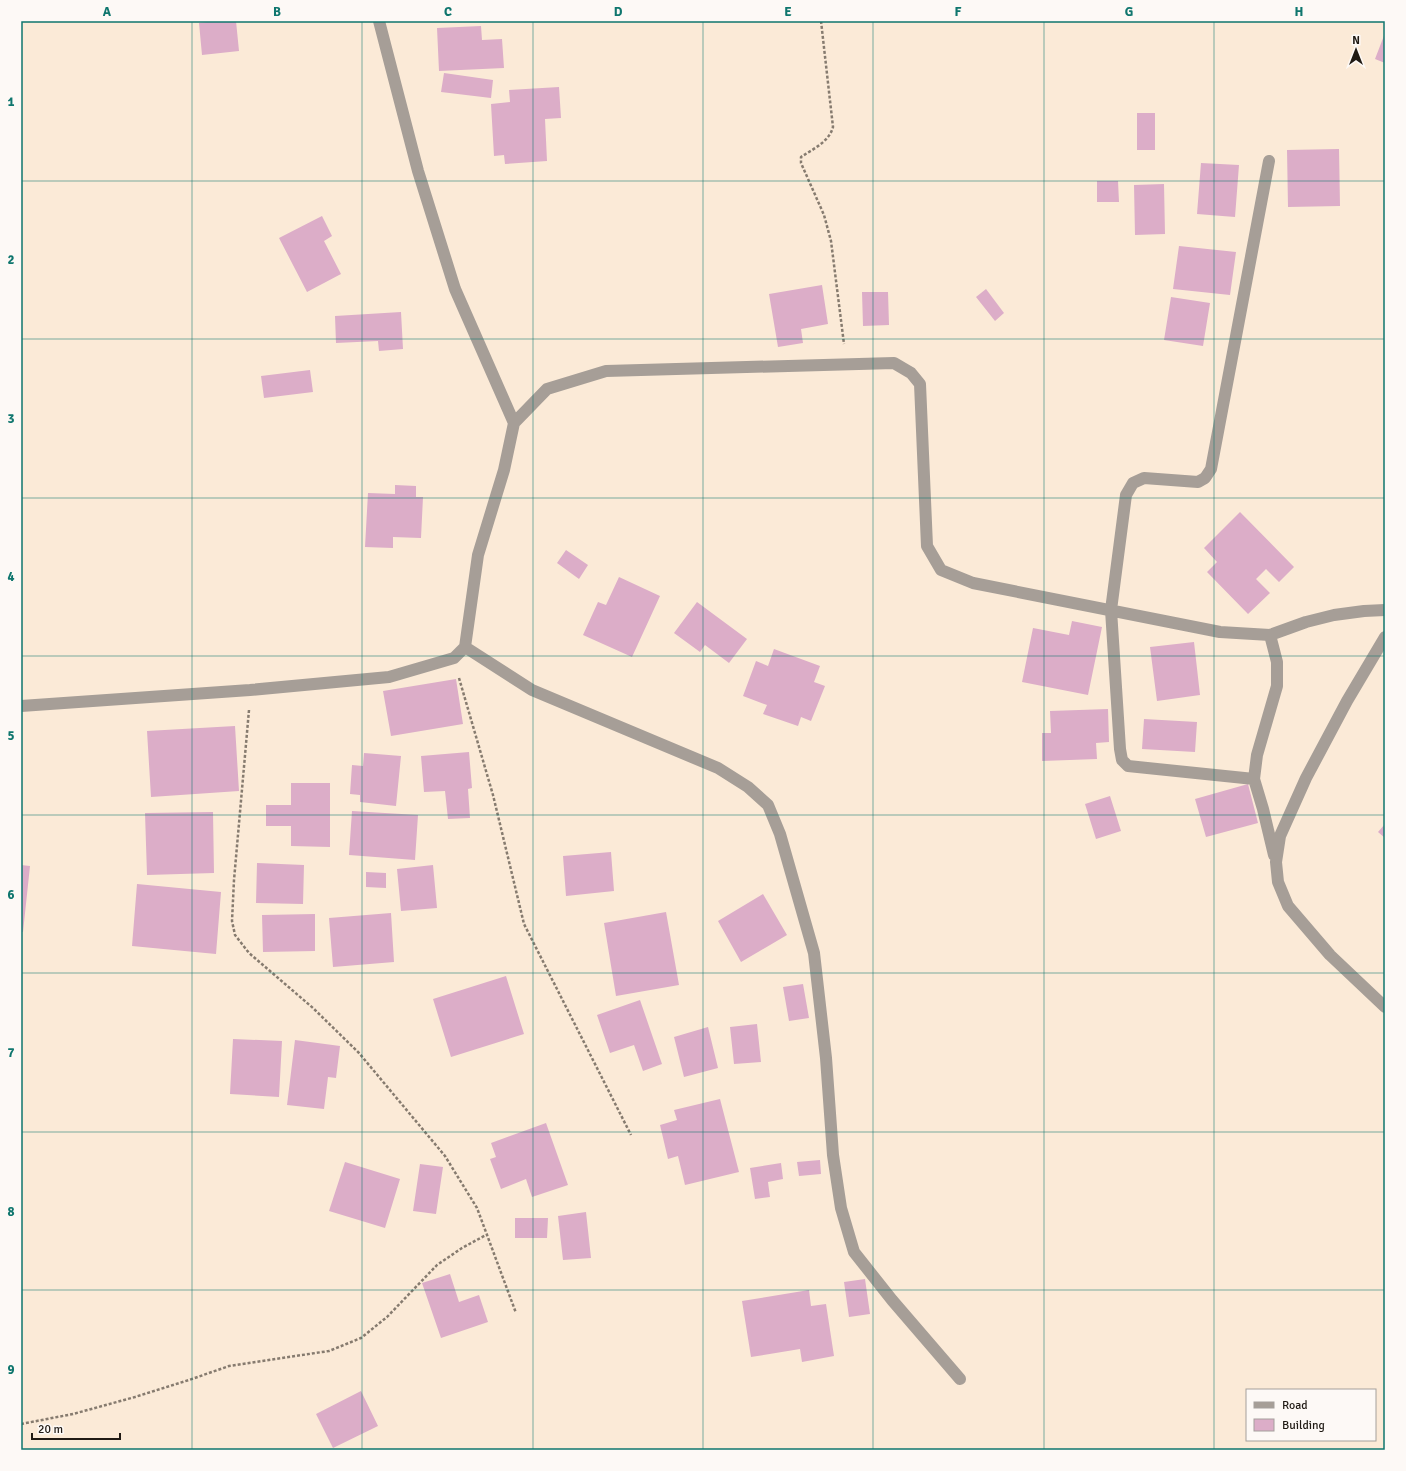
<svg xmlns="http://www.w3.org/2000/svg" width="1406" height="1471" font-family="Signika,sans-serif">
  <style>
    .building { fill: #dcadc8 }
    .lines { fill: none; stroke-linecap: round; stroke-linejoin: round }
    .path { stroke: #867b6f; stroke-width: 2.5; stroke-dasharray: 3 2; stroke-linecap: butt }
    .minor { stroke: #a69e97; stroke-width: 12 }
    .grid { fill: none; stroke: #0f766e; stroke-width: 1; stroke-opacity: 0.55 }
    .neatline { fill: none; stroke: #0f766e; stroke-width: 1.5 }
    .grid-label { font-size: 13px; text-anchor: middle; font-weight: bold; fill: #0f766e }
  </style>
  <rect width="100%" height="100%" fill="#fbead7"/>
  <path class="building" d="M 215,21 L 236,21 L 239,51 L 202,55 L 199,23 Z
    M 481,26 L 482,40 L 502,39 L 504,68 L 439,71 L 437,28 Z
    M 1385,33 L 1385,63 L 1375,59 Z
    M 444,73 L 493,80 L 491,98 L 441,92 Z
    M 559,87 L 561,118 L 545,119 L 547,161 L 505,164 L 504,155 L 494,156 L 491,104 L 510,102 L 509,90 Z
    M 1137,113 L 1155,113 L 1155,150 L 1137,150 Z
    M 1339,149 L 1340,206 L 1288,207 L 1287,150 Z
    M 1201,163 L 1239,165 L 1235,217 L 1197,214 Z
    M 1097,181 L 1118,181 L 1119,202 L 1097,202 Z
    M 1164,184 L 1165,234 L 1135,235 L 1134,185 Z
    M 322,216 L 332,236 L 324,241 L 341,274 L 307,292 L 279,238 Z
    M 1179,246 L 1236,252 L 1230,295 L 1173,289 Z
    M 822,285 L 828,324 L 801,329 L 803,343 L 778,347 L 769,294 Z
    M 986,289 L 1004,313 L 995,321 L 976,297 Z
    M 862,292 L 888,292 L 889,325 L 863,326 Z
    M 1171,297 L 1210,303 L 1203,346 L 1164,340 Z
    M 401,312 L 403,349 L 379,351 L 378,341 L 336,343 L 335,316 Z
    M 310,370 L 313,392 L 264,398 L 261,376 Z
    M 395,485 L 416,486 L 416,497 L 423,497 L 421,538 L 393,537 L 393,548 L 365,547 L 368,493 L 395,494 Z
    M 1240,512 L 1294,567 L 1279,582 L 1266,569 L 1256,579 L 1270,593 L 1248,614 L 1207,572 L 1217,562 L 1204,548 Z
    M 566,550 L 588,565 L 579,579 L 557,563 Z
    M 619,577 L 660,596 L 632,657 L 583,635 L 598,602 L 606,605 Z
    M 697,602 L 747,639 L 729,663 L 705,645 L 700,652 L 674,633 Z
    M 1072,621 L 1102,627 L 1088,695 L 1022,682 L 1033,628 L 1069,635 Z
    M 1194,642 L 1200,695 L 1157,701 L 1150,647 Z
    M 774,649 L 820,666 L 814,682 L 825,686 L 811,721 L 801,717 L 798,726 L 763,714 L 767,705 L 743,696 L 756,661 L 768,666 Z
    M 456,679 L 463,724 L 391,736 L 383,691 Z
    M 1108,709 L 1109,742 L 1096,743 L 1097,759 L 1042,761 L 1042,733 L 1051,733 L 1050,711 Z
    M 1144,719 L 1197,722 L 1195,752 L 1142,749 Z
    M 235,726 L 239,791 L 151,797 L 147,731 Z
    M 469,752 L 472,788 L 468,789 L 470,818 L 448,819 L 445,791 L 424,792 L 421,756 Z
    M 364,753 L 401,756 L 396,806 L 360,802 L 360,795 L 350,794 L 352,765 L 363,766 Z
    M 291,783 L 330,783 L 330,847 L 291,846 L 291,826 L 266,826 L 266,805 L 291,805 Z
    M 1248,784 L 1258,823 L 1206,837 L 1195,799 Z
    M 1110,796 L 1121,831 L 1096,839 L 1085,804 Z
    M 352,811 L 418,815 L 415,860 L 349,855 Z
    M 213,812 L 214,873 L 147,875 L 145,813 Z
    M 1385,824 L 1385,838 L 1378,832 Z
    M 611,852 L 614,891 L 566,896 L 563,856 Z
    M 257,863 L 304,865 L 303,904 L 256,903 Z
    M 21,865 L 30,866 L 23,932 L 21,932 Z
    M 433,865 L 437,908 L 401,911 L 397,869 Z
    M 366,872 L 386,873 L 386,888 L 366,887 Z
    M 137,884 L 221,892 L 216,954 L 132,946 Z
    M 763,894 L 787,935 L 741,962 L 718,921 Z
    M 666,912 L 679,985 L 616,996 L 604,923 Z
    M 391,913 L 394,962 L 333,967 L 329,918 Z
    M 315,914 L 315,951 L 263,952 L 262,915 Z
    M 506,976 L 524,1034 L 451,1057 L 433,999 Z
    M 803,984 L 809,1018 L 789,1021 L 783,987 Z
    M 640,1000 L 662,1064 L 643,1071 L 634,1045 L 610,1053 L 597,1015 Z
    M 757,1024 L 761,1062 L 734,1064 L 730,1027 Z
    M 708,1027 L 718,1068 L 684,1077 L 674,1037 Z
    M 233,1039 L 282,1041 L 279,1097 L 230,1094 Z
    M 295,1040 L 340,1046 L 336,1078 L 328,1077 L 324,1109 L 287,1105 Z
    M 720,1099 L 739,1172 L 685,1185 L 678,1156 L 668,1159 L 660,1125 L 677,1120 L 674,1110 Z
    M 546,1123 L 568,1185 L 532,1197 L 526,1179 L 501,1189 L 490,1159 L 496,1157 L 491,1143 Z
    M 820,1160 L 821,1174 L 799,1176 L 797,1162 Z
    M 345,1162 L 400,1179 L 385,1228 L 329,1211 Z
    M 781,1163 L 783,1179 L 768,1182 L 770,1197 L 755,1199 L 750,1168 Z
    M 420,1164 L 443,1167 L 436,1214 L 413,1211 Z
    M 586,1212 L 591,1258 L 563,1260 L 558,1216 Z
    M 515,1218 L 548,1218 L 547,1238 L 515,1238 Z
    M 450,1274 L 459,1302 L 479,1295 L 488,1322 L 441,1338 L 422,1283 Z
    M 865,1279 L 870,1314 L 849,1317 L 844,1282 Z
    M 809,1290 L 811,1306 L 826,1304 L 834,1356 L 802,1362 L 800,1349 L 751,1357 L 742,1301 Z
    M 361,1391 L 378,1426 L 333,1448 L 316,1414 Z"/>
  <g class="lines">
    <path class="path" d="M 821,21 L 833,127 C 829,142 813,149 801,157 L 801,163 L 824,215 L 831,241 L 844,344
      M 459,678 L 493,795 L 524,924 L 631,1135
      M 249,710 L 234,880 L 232,921 L 235,935 L 249,953 L 313,1008 L 359,1053 L 445,1156 L 477,1208 L 516,1313
      M 21,1424 L 73,1414 L 135,1397 L 189,1380 L 229,1366 L 329,1351 L 361,1338 L 387,1317 L 437,1265 L 462,1248 L 486,1235"/>
    <path class="minor" d="M 379,21 L 418,171 L 455,289 L 514,423
      M 1270,635 L 1277,662 L 1277,686 L 1257,755 L 1254,779 L 1263,809 L 1274,855
      M 1385,637 L 1347,701 L 1306,778 L 1280,836 L 1276,862 L 1278,882 L 1288,906 L 1330,955 L 1385,1007
      M 465,647 L 532,690 L 718,768 L 748,787 L 768,805 L 780,834 L 814,953 L 826,1058 L 833,1155 L 841,1208 L 854,1252 L 892,1300 L 960,1379
      M 21,706 L 250,690 L 389,677 L 454,658 L 465,647 L 478,555 L 504,470 L 514,423 L 547,389 L 606,371 L 894,363 L 911,373 L 920,384 L 927,546 L 941,570 L 973,583 L 1220,632 L 1270,635 L 1306,622 L 1334,615 L 1364,611 L 1385,610
      M 1254,779 L 1128,766 L 1122,760 L 1120,749 L 1111,610 L 1126,495 L 1133,483 L 1144,478 L 1198,482 L 1205,478 L 1211,469 L 1269,161"/>
  </g>
  <path class="grid" d="M 192,21 L 192,1450M 362,21 L 362,1450M 533,21 L 533,1450M 703,21 L 703,1450M 873,21 L 873,1450M 1044,21 L 1044,1450M 1214,21 L 1214,1450M 21,181 L 1385,181M 21,339 L 1385,339M 21,498 L 1385,498M 21,656 L 1385,656M 21,815 L 1385,815M 21,973 L 1385,973M 21,1132 L 1385,1132M 21,1290 L 1385,1290"/>
  <rect width="1406" height="1471" fill="none" stroke="#fdf9f6" stroke-width="44"/>
  <rect x="1246" y="1389" width="130" height="52" fill="#fdf9f6" stroke="#a5a09c"/>
  <rect x="1254" y="1402" width="20" height="6" fill="#a69e97" stroke="#a5a09c"/>
  <text x="1282" y="1409" font-size="12" fill="#201a14">Road</text>
  <rect x="1254" y="1419" width="20" height="12" fill="#dcadc8" stroke="#a5a09c"/>
  <text x="1282" y="1429" font-size="12" fill="#201a14">Building</text>
  <g transform="translate(1356 50)" stroke="#fdf9f6" stroke-width="3" paint-order="stroke">
  <path d="M0-3L7 15L0 10L-7 15Z" fill="#201a14"/>
  <text y="-6" font-size="11" font-weight="bold" text-anchor="middle" fill="#201a14">N</text>
  </g>
  <path d="M32 1433v6h88v-6" fill="none" stroke="#201a14" stroke-width="2"/>
  <text x="38" y="1433" font-size="12" fill="#201a14" stroke="#fdf9f6" stroke-width="3" paint-order="stroke">20 m</text>
  <rect x="22" y="22" width="1362" height="1427" class="neatline"/>
  <g class="grid-label">
    <text x="107" y="16">A</text>
    <text x="277" y="16">B</text>
    <text x="448" y="16">C</text>
    <text x="618" y="16">D</text>
    <text x="788" y="16">E</text>
    <text x="958" y="16">F</text>
    <text x="1129" y="16">G</text>
    <text x="1299" y="16">H</text>
    <text x="11" y="106">1</text>
    <text x="11" y="264">2</text>
    <text x="11" y="423">3</text>
    <text x="11" y="581">4</text>
    <text x="11" y="740">5</text>
    <text x="11" y="899">6</text>
    <text x="11" y="1057">7</text>
    <text x="11" y="1216">8</text>
    <text x="11" y="1374">9</text>
  </g>
</svg>
